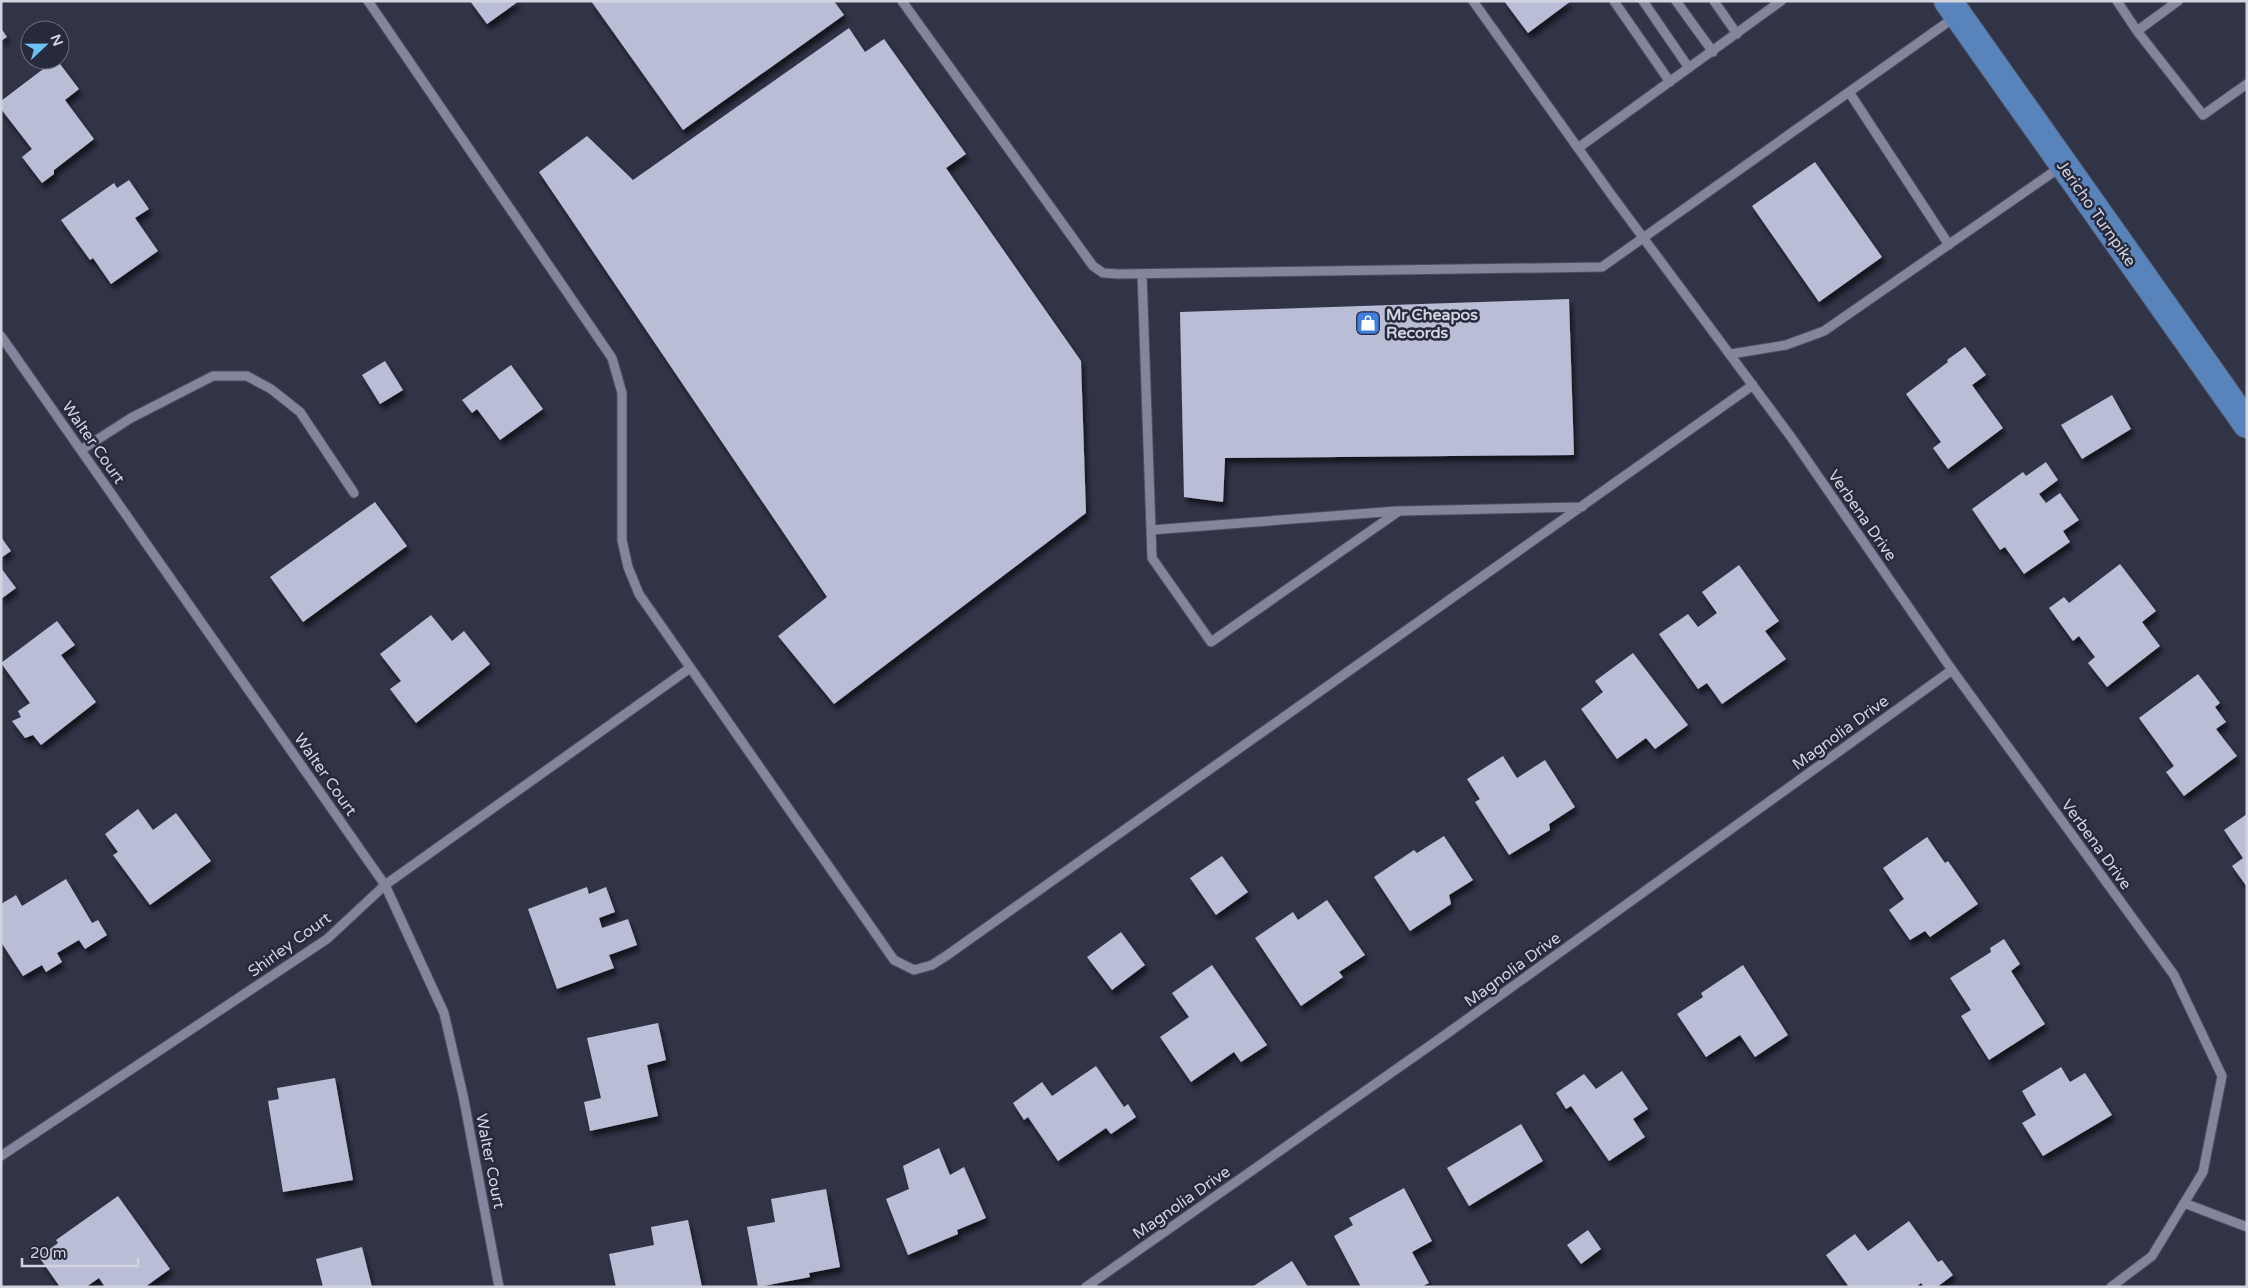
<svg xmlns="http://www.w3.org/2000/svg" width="2248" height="1288" font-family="'Varela Round',sans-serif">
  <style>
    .building { fill: #babdd6; filter: url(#shadow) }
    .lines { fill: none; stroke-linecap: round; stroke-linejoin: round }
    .minor-casing { stroke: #4d4f5f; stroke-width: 11 }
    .major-casing { stroke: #4d4f5f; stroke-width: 30 }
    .minor { stroke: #82859c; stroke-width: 9 }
    .major { stroke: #5984bb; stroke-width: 28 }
    .labels { text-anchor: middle; stroke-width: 5; stroke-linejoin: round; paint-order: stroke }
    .street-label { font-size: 16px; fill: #d2d4e0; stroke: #27293c }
    .poi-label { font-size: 16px; font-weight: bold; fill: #d2d4e0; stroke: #27293c; text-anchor: start }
  </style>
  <defs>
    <filter id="shadow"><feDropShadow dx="3" dy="5.5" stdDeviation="2.5" flood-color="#0009"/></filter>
  </defs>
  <rect width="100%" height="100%" fill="#313347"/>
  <path class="building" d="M 470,1 L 519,1 L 487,24 Z
    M 591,1 L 834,1 L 844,15 L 683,130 Z
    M 1504,1 L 1571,1 L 1528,33 Z
    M 1,28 L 7,37 L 1,41 Z
    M 849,28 L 865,52 L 884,39 L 966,154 L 946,168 L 1081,361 L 1086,513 L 834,704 L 778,636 L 827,597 L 539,172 L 587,136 L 633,180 Z
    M 55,60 L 57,60 L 79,89 L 65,100 L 94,139 L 54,170 L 54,174 L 42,183 L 22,157 L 32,149 L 1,109 L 1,101 Z
    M 1815,162 L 1882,257 L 1819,302 L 1752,206 Z
    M 129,180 L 149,209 L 135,218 L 158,251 L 111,284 L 93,258 L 90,260 L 61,220 L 114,183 L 117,188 Z
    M 1569,299 L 1574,455 L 1225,458 L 1223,502 L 1184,497 L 1180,312 Z
    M 1965,347 L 1986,375 L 1972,385 L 2003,428 L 1948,469 L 1933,448 L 1941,442 L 1906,394 L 1948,362 L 1947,360 Z
    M 385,361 L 403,390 L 380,404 L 362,375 Z
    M 511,365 L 543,409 L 500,440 L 477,409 L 472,413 L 462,400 Z
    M 2112,395 L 2131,429 L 2082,459 L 2061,425 Z
    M 2046,462 L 2058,480 L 2039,494 L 2046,503 L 2060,493 L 2079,520 L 2063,531 L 2070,542 L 2024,574 L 2005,547 L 2000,550 L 1972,509 L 2023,472 L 2026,476 Z
    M 375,502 L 407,546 L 303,622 L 270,577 Z
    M 1,537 L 11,551 L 1,558 Z
    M 2120,564 L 2156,611 L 2142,622 L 2160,646 L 2107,687 L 2088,663 L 2095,657 L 2079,636 L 2073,641 L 2049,608 L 2064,597 L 2069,603 Z
    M 1739,565 L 1779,621 L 1765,631 L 1786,659 L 1722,704 L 1707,683 L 1698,689 L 1659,634 L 1688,614 L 1698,627 L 1717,613 L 1702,592 Z
    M 1,568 L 16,588 L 1,599 Z
    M 431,615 L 452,641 L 464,631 L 490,664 L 416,723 L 390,689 L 401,681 L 380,654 Z
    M 57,621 L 75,645 L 61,655 L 96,702 L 41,745 L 33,735 L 25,738 L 12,721 L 21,717 L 18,711 L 30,703 L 1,663 Z
    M 1633,653 L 1688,725 L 1655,749 L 1646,738 L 1617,759 L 1581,709 L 1603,692 L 1595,681 Z
    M 2198,674 L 2220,703 L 2215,707 L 2226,722 L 2216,729 L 2237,756 L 2184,796 L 2166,772 L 2174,766 L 2139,718 Z
    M 1503,756 L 1517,778 L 1545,760 L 1575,807 L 1549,824 L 1550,830 L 1509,855 L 1475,802 L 1480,799 L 1467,779 Z
    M 138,809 L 153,830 L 176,813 L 211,861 L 150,905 L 113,855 L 118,852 L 105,834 Z
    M 2247,814 L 2247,887 L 2232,866 L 2243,858 L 2224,830 Z
    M 1444,836 L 1473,880 L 1449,895 L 1451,904 L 1410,931 L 1374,877 L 1414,850 L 1417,853 Z
    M 1927,837 L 1945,863 L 1948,861 L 1978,904 L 1930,937 L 1925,931 L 1910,940 L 1889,910 L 1904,899 L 1883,868 Z
    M 1222,856 L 1248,892 L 1216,915 L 1190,878 Z
    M 66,879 L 92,923 L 98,920 L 107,935 L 85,949 L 79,940 L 57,953 L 62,962 L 46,972 L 42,965 L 23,976 L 1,942 L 1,904 L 16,895 L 22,906 Z
    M 587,887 L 589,894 L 606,887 L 615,912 L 599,918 L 602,928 L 628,919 L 637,945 L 609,955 L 614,968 L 557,989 L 528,909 Z
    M 1327,900 L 1365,955 L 1339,972 L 1343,977 L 1301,1006 L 1255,938 L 1293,912 L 1298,920 Z
    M 1121,932 L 1145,965 L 1112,990 L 1087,957 Z
    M 2004,939 L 2020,964 L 2011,971 L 2045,1024 L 1989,1060 L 1961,1016 L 1971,1010 L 1950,978 L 1991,952 L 1990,948 Z
    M 1212,965 L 1267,1045 L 1241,1062 L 1234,1052 L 1191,1082 L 1160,1037 L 1189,1017 L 1172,993 Z
    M 1743,965 L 1788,1035 L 1755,1057 L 1740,1035 L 1706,1057 L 1677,1014 L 1703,997 L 1701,993 Z
    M 658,1023 L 666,1060 L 647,1065 L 658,1116 L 590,1131 L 584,1102 L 601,1098 L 587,1038 Z
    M 1096,1066 L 1124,1107 L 1128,1104 L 1136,1117 L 1111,1134 L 1106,1128 L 1058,1161 L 1028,1117 L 1024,1120 L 1013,1103 L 1042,1082 L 1052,1096 Z
    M 2061,1067 L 2070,1082 L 2085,1073 L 2112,1115 L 2043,1156 L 2022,1123 L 2036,1115 L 2022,1091 Z
    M 1622,1071 L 1648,1109 L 1633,1119 L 1645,1137 L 1609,1161 L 1571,1106 L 1566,1109 L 1556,1093 L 1584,1074 L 1596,1089 Z
    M 335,1078 L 353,1180 L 283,1192 L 268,1101 L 279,1099 L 277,1088 Z
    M 1521,1124 L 1543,1161 L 1469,1206 L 1447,1168 Z
    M 939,1148 L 950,1175 L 964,1167 L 986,1218 L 957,1230 L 958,1234 L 908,1255 L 886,1199 L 909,1189 L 903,1166 Z
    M 1404,1188 L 1432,1241 L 1412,1252 L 1429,1283 L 1421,1287 L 1361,1287 L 1334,1236 L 1353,1225 L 1349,1218 Z
    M 826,1189 L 840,1267 L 809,1273 L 810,1277 L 758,1287 L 747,1227 L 775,1222 L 771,1199 Z
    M 118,1196 L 170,1269 L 145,1287 L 105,1287 L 99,1278 L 86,1287 L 60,1287 L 39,1257 L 58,1243 L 56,1240 Z
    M 688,1220 L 702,1287 L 616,1287 L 609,1254 L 654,1245 L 651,1227 Z
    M 1909,1221 L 1938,1262 L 1942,1260 L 1953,1275 L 1937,1287 L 1924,1287 L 1921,1283 L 1916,1287 L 1849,1287 L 1826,1255 L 1855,1234 L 1868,1251 Z
    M 1588,1230 L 1601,1249 L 1581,1264 L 1567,1245 Z
    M 362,1247 L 372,1287 L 323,1287 L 316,1259 Z
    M 1292,1261 L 1308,1287 L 1252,1287 Z"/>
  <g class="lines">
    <g class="minor-casing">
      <path id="minor" d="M 368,1 L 612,358 L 622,393 L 622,540 L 628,567 L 639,594 L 894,960 L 914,970 L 932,965 L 946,956 L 1753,385
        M 902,1 L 1093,266 L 1103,273 L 1118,274 L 1602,267 L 1955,17
        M 1473,1 L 1613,197 L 1791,437 L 1952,670 L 2174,975 L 2222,1076 L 2203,1172 L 2152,1256 L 2111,1287
        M 1614,1 L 1670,82
        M 1643,1 L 1689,68
        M 1676,1 L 1713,52
        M 1714,1 L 1737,34
        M 2117,1 L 2137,31 L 2178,1
        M 2137,31 L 2203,115 L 2247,84
        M 1849,92 L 1949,245
        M 1578,148 L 1781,1
        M 1142,274 L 1152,558 L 1211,642 L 1399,511 L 1582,507
        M 1,336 L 385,885 L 444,1013 L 463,1095 L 499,1287
        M 1731,354 L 1786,345 L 1824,331 L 2062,166
        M 81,450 L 131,418 L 213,376 L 247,376 L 271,389 L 300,412 L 354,493
        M 1151,530 L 1397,511
        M 1,1156 L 327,939 L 385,885 L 690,668
        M 2184,1203 L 2247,1227
        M 1086,1287 L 1445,1035 L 1952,670"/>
    </g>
    <g class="major-casing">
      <path id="major" d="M 1948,1 L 2247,424"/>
    </g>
    <use href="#minor" class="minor"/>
    <use href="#major" class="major"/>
  </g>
  <defs>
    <g id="shop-square" transform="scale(1.25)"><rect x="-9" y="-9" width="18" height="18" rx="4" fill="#3f7fe0" stroke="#27293c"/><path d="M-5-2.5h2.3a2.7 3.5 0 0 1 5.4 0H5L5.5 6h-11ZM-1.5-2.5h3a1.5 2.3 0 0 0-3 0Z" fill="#fff"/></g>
  </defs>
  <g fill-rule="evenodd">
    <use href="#shop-square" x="1368" y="323"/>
  </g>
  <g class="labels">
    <g class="street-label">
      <text transform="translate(2097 213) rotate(55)" y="6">Jericho Turnpike</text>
      <text transform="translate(94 442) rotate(55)" y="6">Walter Court</text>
      <text transform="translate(1863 515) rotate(55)" y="6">Verbena Drive</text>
      <text transform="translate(1840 732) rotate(-36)" y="6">Magnolia Drive</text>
      <text transform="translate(326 774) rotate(55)" y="6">Walter Court</text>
      <text transform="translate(2097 844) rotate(54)" y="6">Verbena Drive</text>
      <text transform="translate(289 944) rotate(-36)" y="6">Shirley Court</text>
      <text transform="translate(1512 969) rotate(-36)" y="6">Magnolia Drive</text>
      <text transform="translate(491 1161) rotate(79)" y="6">Walter Court</text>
      <text transform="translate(1181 1202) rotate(-35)" y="6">Magnolia Drive</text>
    </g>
    <g class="poi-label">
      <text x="1386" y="320">Mr Cheapos<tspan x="1386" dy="18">Records</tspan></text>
    </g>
  </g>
  <rect width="2248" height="1288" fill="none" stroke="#d2d4e0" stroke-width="5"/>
  <g transform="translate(45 45) rotate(68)"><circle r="24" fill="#27293c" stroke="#6b6d7e"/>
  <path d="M0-4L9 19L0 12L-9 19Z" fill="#6bc3f2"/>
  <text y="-8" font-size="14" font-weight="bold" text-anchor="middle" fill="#d2d4e0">N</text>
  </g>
  <path d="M22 1258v8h116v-8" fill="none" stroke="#d2d4e0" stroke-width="2.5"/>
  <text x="30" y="1258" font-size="15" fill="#d2d4e0" stroke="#27293c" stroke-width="4" paint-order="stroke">20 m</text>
</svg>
